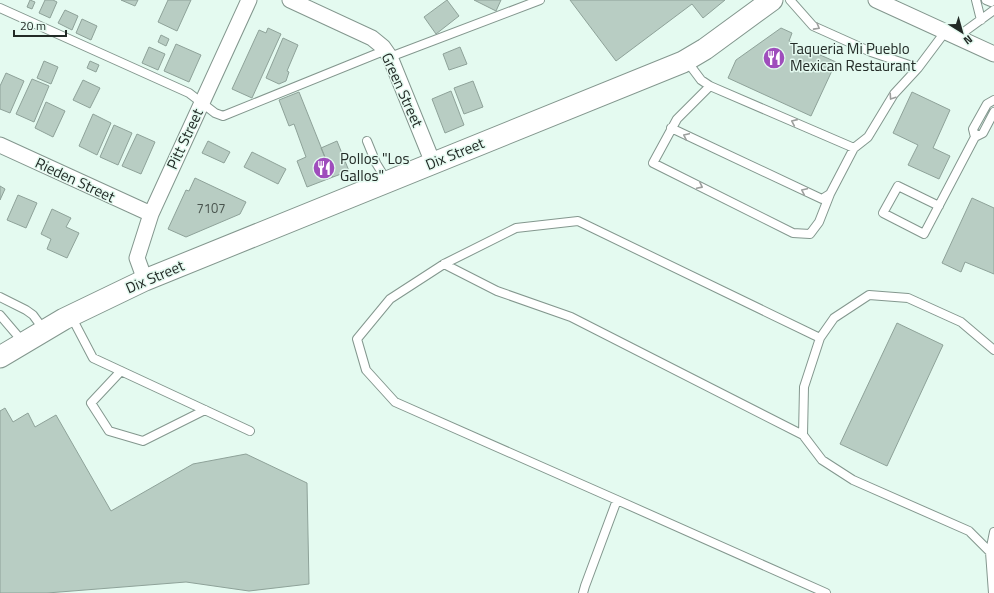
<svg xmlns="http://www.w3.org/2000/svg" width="994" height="593" font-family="'Titillium Web',sans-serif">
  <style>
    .building { fill: #b8cdc3; stroke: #8ea299 }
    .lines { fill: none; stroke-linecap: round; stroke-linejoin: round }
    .lane-casing { stroke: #83978e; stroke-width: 10 }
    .street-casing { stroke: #83978e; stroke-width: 17 }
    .secondary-casing { stroke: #83978e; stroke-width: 23 }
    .lane { stroke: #fff; stroke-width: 8 }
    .street { stroke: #fff; stroke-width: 15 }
    .secondary { stroke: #fff; stroke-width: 21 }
    .oneway { stroke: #9c9f9d }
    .labels { text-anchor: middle; stroke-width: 3; stroke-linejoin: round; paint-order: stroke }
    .number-label { font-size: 13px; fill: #48534d }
    .poi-label { font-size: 15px; fill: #222a26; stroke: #e4faf0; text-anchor: start }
    .street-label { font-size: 15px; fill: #222a26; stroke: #e4faf0 }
  </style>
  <rect width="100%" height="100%" fill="#e4faf0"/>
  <path class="building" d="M 30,0 L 35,2 L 32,9 L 27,7 Z
    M 45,0 L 53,0 L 57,2 L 50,18 L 39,13 Z
    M 121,0 L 138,0 L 135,6 Z
    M 168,0 L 191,0 L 177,31 L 158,22 Z
    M 447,0 L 459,16 L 436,34 L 424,17 Z
    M 474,0 L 501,0 L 496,11 Z
    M 570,0 L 725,0 L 703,18 L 692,4 L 616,61 Z
    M 65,10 L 78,16 L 72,30 L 58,23 Z
    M 82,19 L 97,26 L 91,40 L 76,33 Z
    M 268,28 L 281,34 L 252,98 L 232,89 L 259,30 L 266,33 Z
    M 781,28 L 792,33 L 789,41 L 836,62 L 811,116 L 728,78 L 736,60 Z
    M 161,35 L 169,39 L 166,46 L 158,42 Z
    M 283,38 L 298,45 L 287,71 L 289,72 L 286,81 L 279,84 L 266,78 Z
    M 176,44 L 201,55 L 189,82 L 164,71 Z
    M 149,47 L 165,54 L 158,70 L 142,63 Z
    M 460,47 L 467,64 L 449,70 L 443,54 Z
    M 44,61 L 58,67 L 51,84 L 37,78 Z
    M 90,61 L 99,65 L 96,72 L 87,68 Z
    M 6,73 L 24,81 L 10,113 L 0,109 L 0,86 Z
    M 32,79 L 49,86 L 34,122 L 16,114 Z
    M 83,80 L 100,88 L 90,108 L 73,100 Z
    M 473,81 L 483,107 L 464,114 L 454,88 Z
    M 451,91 L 464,125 L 445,133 L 432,99 Z
    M 299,92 L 333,177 L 307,187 L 297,161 L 306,157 L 294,124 L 289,126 L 279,100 Z
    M 912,92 L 950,110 L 933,148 L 950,156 L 939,179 L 908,165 L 918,145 L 893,133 Z
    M 46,102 L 65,111 L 53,137 L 35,128 Z
    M 93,114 L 111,123 L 97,155 L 79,146 Z
    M 114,125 L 132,133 L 118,165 L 100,157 Z
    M 137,134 L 155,142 L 141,174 L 122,166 Z
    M 208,141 L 230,152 L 224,163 L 202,153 Z
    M 337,141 L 349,171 L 333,177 L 321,148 Z
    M 252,152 L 286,169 L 278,184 L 244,167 Z
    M 195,178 L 246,202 L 240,214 L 186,237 L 168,229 L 186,190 L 189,191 Z
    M 0,186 L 5,189 L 0,200 Z
    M 18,195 L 37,203 L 26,228 L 7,220 Z
    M 972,198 L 994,208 L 994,274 L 965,262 L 961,272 L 942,263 Z
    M 52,209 L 71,218 L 66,227 L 79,233 L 67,258 L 47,249 L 51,239 L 41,234 Z
    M 897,323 L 943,345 L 887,466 L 840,444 Z
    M 5,408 L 13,422 L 28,413 L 35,427 L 56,415 L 111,511 L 193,464 L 246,454 L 307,483 L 309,584 L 249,591 L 186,582 L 47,593 L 0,593 L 0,411 Z"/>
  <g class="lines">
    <g class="lane-casing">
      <path id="lane" d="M 790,0 L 813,26 L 871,52 L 918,68
        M 976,0 L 981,20
        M 986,0 L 991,2
        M 0,8 L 189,93 L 215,113 L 223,116 L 386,50
        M 957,37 L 994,10
        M 390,57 L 540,0
        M 686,60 L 701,80 L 710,86 L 854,148 L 868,137 L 894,94 L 918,68 L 945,32
        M 710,86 L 677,119 L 653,163 L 793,233 L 810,234 L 819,222 L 830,194
        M 994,100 L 987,104 L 973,129 L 975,137 L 983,133 L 994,112
        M 671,128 L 822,199 L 830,194 L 854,148
        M 367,141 L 376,163 L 387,181
        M 939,206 L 898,186 L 883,213 L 924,234 L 975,137
        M 444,264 L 497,291 L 571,317 L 803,435
        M 0,297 L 26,310 L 33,315 L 44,330
        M 0,315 L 23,342
        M 71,316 L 93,358 L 250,431
        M 121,371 L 91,403 L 109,431 L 143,441 L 205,410
        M 617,500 L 395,402 L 366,370 L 357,339 L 390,299 L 444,264 L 516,228 L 578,221 L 820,338
        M 990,552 L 969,531 L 853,480 L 822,460 L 803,435 L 804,387 L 820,338 L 834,318 L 869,295 L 908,298 L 961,322 L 994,350
        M 583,593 L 585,586 L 617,500 L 826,593
        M 993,593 L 990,552 L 994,532"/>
    </g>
    <g class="street-casing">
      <path id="street" d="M 290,0 L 372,38 L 383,47 L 390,57 L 433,163
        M 876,0 L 994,54
        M 0,145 L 151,214
        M 145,280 L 137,258 L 151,214 L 249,0"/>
    </g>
    <g class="secondary-casing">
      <path id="secondary" d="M 0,357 L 64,319 L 145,280 L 683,62 L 705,49 L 772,0"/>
    </g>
    <use href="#lane" class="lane"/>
    <use href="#street" class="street"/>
    <use href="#secondary" class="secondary"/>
  </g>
  <defs><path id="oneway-chevron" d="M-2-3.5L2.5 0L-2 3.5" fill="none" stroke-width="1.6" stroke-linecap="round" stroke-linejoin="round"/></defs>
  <g class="oneway">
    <use href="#oneway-chevron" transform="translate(817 27) rotate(29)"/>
    <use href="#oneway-chevron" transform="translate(892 97) rotate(124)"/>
    <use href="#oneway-chevron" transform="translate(794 122) rotate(-156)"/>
    <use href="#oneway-chevron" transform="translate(686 136) rotate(-155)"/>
    <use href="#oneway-chevron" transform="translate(700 186) rotate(27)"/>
    <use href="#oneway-chevron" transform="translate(804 191) rotate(-155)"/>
  </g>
  <defs>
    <g id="restaurant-disc" transform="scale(1.15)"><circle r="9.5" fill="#9f4dbc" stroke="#e4faf0"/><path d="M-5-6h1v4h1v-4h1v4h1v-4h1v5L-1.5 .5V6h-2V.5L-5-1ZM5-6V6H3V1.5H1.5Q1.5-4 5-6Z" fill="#fff"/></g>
  </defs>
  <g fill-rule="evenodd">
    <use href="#restaurant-disc" x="774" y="58"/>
    <use href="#restaurant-disc" x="324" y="168"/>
  </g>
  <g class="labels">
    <g class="number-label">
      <text x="211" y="213">7107</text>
    </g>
    <g class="poi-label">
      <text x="790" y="54">Taqueria Mi Pueblo<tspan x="790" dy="17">Mexican Restaurant</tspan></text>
      <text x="340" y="164">Pollos "Los<tspan x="340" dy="17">Gallos"</tspan></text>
    </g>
    <g class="street-label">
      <text transform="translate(402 90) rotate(66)" y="5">Green Street</text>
      <text transform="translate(185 139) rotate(-65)" y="5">Pitt Street</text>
      <text transform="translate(455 154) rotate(-22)" y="5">Dix Street</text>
      <text transform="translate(75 180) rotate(25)" y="5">Rieden Street</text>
      <text transform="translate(155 277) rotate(-23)" y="5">Dix Street</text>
    </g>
  </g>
  <g transform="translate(962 32) rotate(143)" stroke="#e4faf0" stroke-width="3" paint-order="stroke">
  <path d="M0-3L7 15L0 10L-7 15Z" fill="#222a26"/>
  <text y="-6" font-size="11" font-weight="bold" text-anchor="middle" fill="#222a26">N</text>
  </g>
  <path d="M14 30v6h52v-6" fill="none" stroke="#222a26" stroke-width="2"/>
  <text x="20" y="30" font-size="12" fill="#222a26" stroke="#e4faf0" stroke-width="3" paint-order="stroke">20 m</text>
</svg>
